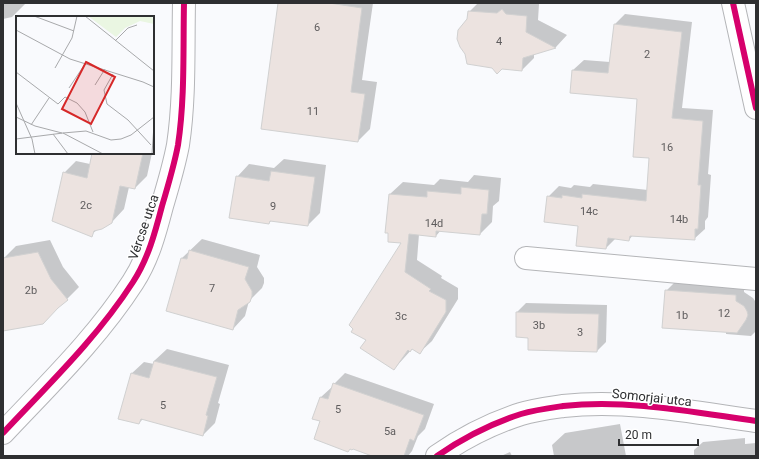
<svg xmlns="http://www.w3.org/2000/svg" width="759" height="459" font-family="Roboto,sans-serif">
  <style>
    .shadow { fill: #0003 }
    .building { fill: #ece3e0; stroke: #d1d1d1 }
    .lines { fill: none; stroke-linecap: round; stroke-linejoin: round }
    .minor-casing { stroke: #b4b5b8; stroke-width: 24 }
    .minor { stroke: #fefeff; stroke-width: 22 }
    .cycleway-casing { stroke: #fff; stroke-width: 8 }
    .cycleway { stroke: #d6006c; stroke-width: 6 }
    .labels { text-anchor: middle; stroke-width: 3; stroke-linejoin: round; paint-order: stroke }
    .number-label { font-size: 11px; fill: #5e5c5d }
    .street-label { font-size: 13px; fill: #2e2f31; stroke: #fff }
    .inset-road { fill: none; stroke: #a8a9ab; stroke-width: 1 }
    .view { fill: #d62828; fill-opacity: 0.15; stroke: #d62828; stroke-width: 2 }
    .inset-edge { fill: none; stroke: #2e2f31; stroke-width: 2 }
  </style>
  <rect width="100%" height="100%" fill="#f9fafd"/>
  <path class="shadow" d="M 3,3 L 26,3 L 12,17 L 3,19 Z
    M 279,3 L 373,3 L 362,80 L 377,82 L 370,129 L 358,141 Z
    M 478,3 L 539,4 L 538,20 L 567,35 L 556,47 L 534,53 L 534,58 L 522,70 L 468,19 L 469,12 Z
    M 625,14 L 692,22 L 682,108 L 713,110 L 708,174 L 711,175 L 708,217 L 705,221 L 705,229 L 694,239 L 633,235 L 629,240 L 616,238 L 606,248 L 577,245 L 579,225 L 548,197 L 559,186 L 571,188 L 574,185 L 590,187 L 593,184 L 648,190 L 650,157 L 638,98 L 571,92 L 573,70 L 584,60 L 610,62 L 615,24 Z
    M 93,153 L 152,153 L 147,176 L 135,188 L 129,187 L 124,209 L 112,222 L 98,229 L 91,235 L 64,173 L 76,161 L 90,164 Z
    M 284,159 L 326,165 L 320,213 L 308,225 L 272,220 L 269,223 L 237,177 L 249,164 L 274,168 Z
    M 474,175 L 501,178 L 499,201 L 493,206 L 492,222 L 480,234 L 441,230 L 436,236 L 419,234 L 417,260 L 442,276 L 441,278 L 458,288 L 458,299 L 432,341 L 419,353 L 413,348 L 394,369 L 368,340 L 403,242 L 389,232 L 386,232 L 390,194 L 403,182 L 434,185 L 440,179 L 468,182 Z
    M 202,239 L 260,255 L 257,267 L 264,278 L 264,283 L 262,288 L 249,301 L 245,316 L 233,329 L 167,310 L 182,258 Z
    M 50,240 L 63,267 L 79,287 L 67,299 L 3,321 L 3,259 L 16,246 Z
    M 675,282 L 744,286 L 744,292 L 753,298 L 755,301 L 756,331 L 751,336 L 726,334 L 726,331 L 666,291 Z
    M 526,303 L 607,305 L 606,342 L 597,351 L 529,337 L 517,312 Z
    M 167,349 L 229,365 L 218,403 L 220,404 L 215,423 L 203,435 L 143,419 L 139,423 L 131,374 L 144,362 L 154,364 L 154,361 Z
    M 345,373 L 434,404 L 425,429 L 418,436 L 412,451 L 408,456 L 385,456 L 321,421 L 321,397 L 332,387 L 333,387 L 334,384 Z
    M 620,424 L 626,456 L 554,456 L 552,445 L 565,433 Z
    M 745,438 L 745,444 L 756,443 L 756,456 L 694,456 L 694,450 L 703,442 Z
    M 510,452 L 512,456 L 501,456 Z"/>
  <path class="building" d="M 278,3 L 329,3 L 362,8 L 351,92 L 365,94 L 358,142 L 261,129 Z
    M 502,9 L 506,14 L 527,16 L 526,32 L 556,48 L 523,58 L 522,71 L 502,69 L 497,74 L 492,68 L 467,64 L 465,54 L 460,47 L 457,39 L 458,30 L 467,19 L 468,11 L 497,13 Z
    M 614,24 L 682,32 L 672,118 L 703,121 L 698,185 L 701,185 L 698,229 L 695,229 L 695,240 L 630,236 L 629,241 L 608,238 L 606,249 L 576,246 L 578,226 L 544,222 L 547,196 L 562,198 L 562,195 L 582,198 L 582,194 L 646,201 L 649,158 L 633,157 L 637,99 L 570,93 L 572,70 L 608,73 Z
    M 92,153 L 143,153 L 135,189 L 120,186 L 112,223 L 102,229 L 94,231 L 92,237 L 52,221 L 63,172 L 87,178 Z
    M 271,171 L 315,177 L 308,226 L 270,221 L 269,224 L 229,218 L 236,176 L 269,181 Z
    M 461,187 L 489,190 L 487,214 L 482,214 L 480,235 L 436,231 L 436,237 L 409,234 L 405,272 L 431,289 L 429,291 L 446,300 L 446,312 L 420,354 L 412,349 L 410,352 L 408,350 L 394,370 L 360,348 L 366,340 L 351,332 L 353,329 L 349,325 L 401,243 L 388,242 L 388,233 L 385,233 L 389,194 L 427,197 L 427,191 L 461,194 Z
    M 189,250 L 249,267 L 245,279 L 252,291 L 252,296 L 250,302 L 238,310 L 233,330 L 166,311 L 181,258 L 187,259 Z
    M 38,252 L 51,279 L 68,300 L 58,308 L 43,324 L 3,331 L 3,258 Z
    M 665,290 L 736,295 L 736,301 L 744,306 L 747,311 L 748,315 L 746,320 L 737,333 L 662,328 Z
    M 516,312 L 599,314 L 597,352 L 528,350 L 528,338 L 516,337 Z
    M 154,361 L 217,377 L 206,415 L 208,416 L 203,436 L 141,419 L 139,424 L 118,419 L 131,373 L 149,378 Z
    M 333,383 L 424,415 L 414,441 L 410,439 L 404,456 L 372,456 L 353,449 L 352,450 L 350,449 L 348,452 L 314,439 L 320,421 L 312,419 L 320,397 L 328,399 Z"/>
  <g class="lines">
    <g class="minor-casing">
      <path id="minor" d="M 733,3 L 756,108
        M 526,258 L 756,279
        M 3,433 C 48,385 97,338 133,282 C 148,259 155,233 162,206 C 168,186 174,166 178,145 C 185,98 183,50 184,3
        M 437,456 C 463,438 490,424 521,414 C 534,410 549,408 563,406 C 628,399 692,412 756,421"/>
    </g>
    <use href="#minor" class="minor"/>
    <g class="cycleway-casing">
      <path id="cycleway" d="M 733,3 L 756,108
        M 3,433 C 48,385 97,338 133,282 C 148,259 155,233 162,206 C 168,186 174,166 178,145 C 185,98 183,50 184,3
        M 437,456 C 463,438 490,424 521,414 C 534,410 549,408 563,406 C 628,399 692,412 756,421"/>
    </g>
    <use href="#cycleway" class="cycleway"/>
  </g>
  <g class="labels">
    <g class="number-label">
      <text x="317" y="31">6</text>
      <text x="499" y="45">4</text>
      <text x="647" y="58">2</text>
      <text x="313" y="115">11</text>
      <text x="667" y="151">16</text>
      <text x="86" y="209">2c</text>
      <text x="273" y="210">9</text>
      <text x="589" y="215">14c</text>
      <text x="679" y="223">14b</text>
      <text x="434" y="227">14d</text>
      <text x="212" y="292">7</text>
      <text x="31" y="294">2b</text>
      <text x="724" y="317">12</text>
      <text x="682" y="319">1b</text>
      <text x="401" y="320">3c</text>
      <text x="539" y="329">3b</text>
      <text x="580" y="336">3</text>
      <text x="163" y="409">5</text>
      <text x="338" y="413">5</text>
      <text x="390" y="435">5a</text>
    </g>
    <g class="street-label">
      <text transform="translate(143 227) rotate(-71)" y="5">Vércse utca</text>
      <text transform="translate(652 397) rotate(6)" y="5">Somorjai utca</text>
    </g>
  </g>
  <g transform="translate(16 16)">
    <rect width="138" height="138" fill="#f9fafd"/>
    <path d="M 72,0 L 136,0 L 138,8 L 124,5 L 109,12 L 100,21 Z" fill="#eaf6e2"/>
    <path class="inset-road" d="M 18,0 L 58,15M 69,0 L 138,55M 0,14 L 54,43 L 127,66 L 138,71M 99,25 L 112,12 L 121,9M 39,52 L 56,22 L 61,0M 0,56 L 42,88 L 49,81 L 61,87 L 69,96 L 77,116M 97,58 L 88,74 L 91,88 L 112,104 L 135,129M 79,69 L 89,53M 53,72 L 69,48M 0,87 L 16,123 L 19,138M 0,101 L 19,110 L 46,117M 15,109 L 33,82M 47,117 L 70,115 L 95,124 L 105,123 L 115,119 L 138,101M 37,118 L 52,138M 0,123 L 47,117 L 87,138M 136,138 L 138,109"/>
    <path class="view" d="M 70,46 L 99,61 L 75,108 L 46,93 Z"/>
    <rect width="138" height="138" class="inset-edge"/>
  </g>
  <rect width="759" height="459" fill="none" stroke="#2e2f31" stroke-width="8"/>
  <path d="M619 439v6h79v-6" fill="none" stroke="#2e2f31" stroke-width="2"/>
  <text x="625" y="439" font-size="12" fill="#2e2f31" stroke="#ffffff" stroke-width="3" paint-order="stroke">20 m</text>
</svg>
